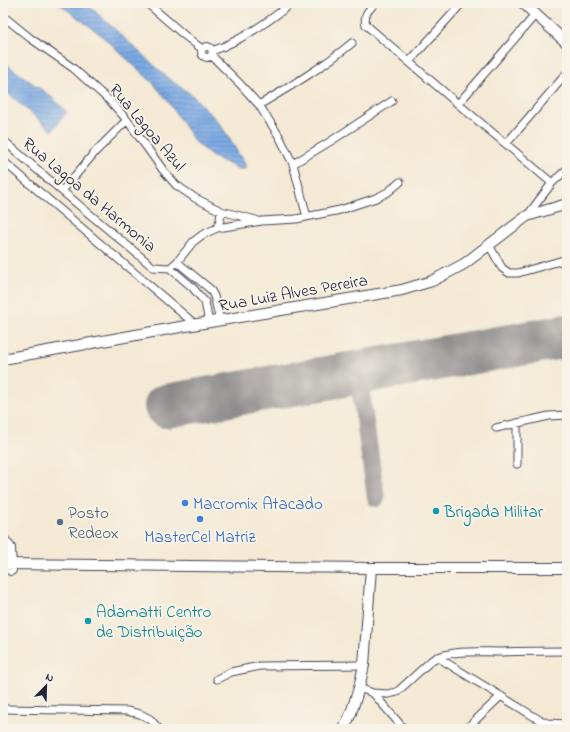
<svg xmlns="http://www.w3.org/2000/svg" width="570" height="732" font-family="'Indie Flower',sans-serif">
  <style>
    .water { fill: url(#water-rules); stroke: #4e6690 }
    .lines { fill: none; stroke-linecap: round; stroke-linejoin: round }
    .taxiway { stroke: #8b8688; stroke-width: 18 }
    .runway { stroke: #8b8688; stroke-width: 44 }
    .street-casing { stroke: #424052; stroke-width: 9 }
    .secondary-casing { stroke: #424052; stroke-width: 12 }
    .street { stroke: #fff; stroke-width: 7 }
    .secondary { stroke: #fff; stroke-width: 10 }
    .shop-dot { fill: #3f7fe0; stroke: #f7f3e8; stroke-width: 1.5 }
    .culture-dot { fill: #0f9aa8; stroke: #f7f3e8; stroke-width: 1.5 }
    .service-dot { fill: #5c6f8a; stroke: #f7f3e8; stroke-width: 1.5 }
    .labels { text-anchor: middle; stroke-width: 4; stroke-linejoin: round; paint-order: stroke }
    .street-label { font-size: 17px; fill: #22223b; stroke: #f7f3e8 }
    .shop-label { font-size: 17px; fill: #366cbe; stroke: #f7f3e8; text-anchor: start }
    .culture-label { font-size: 17px; fill: #0d838f; stroke: #f7f3e8; text-anchor: start }
    .service-label { font-size: 17px; fill: #4e5e75; stroke: #f7f3e8; text-anchor: start }
  </style>
  <defs>
    <pattern id="water-rules" width="6" height="5" patternUnits="userSpaceOnUse"><rect width="6" height="5" fill="#7aa9e4"/><path d="M0 2.5h6" fill="none" stroke="#6489ba"/></pattern>
  </defs>
  <rect width="100%" height="100%" fill="#f7f3e8"/>
  <filter id="ink" filterUnits="userSpaceOnUse"><feTurbulence type="fractalNoise" baseFrequency=".025" numOctaves="2"/><feDisplacementMap in="SourceGraphic" scale="8" xChannelSelector="R" yChannelSelector="G"/><feConvolveMatrix kernelMatrix="1 2 1 2 8 2 1 2 1" color-interpolation-filters="sRGB"/></filter>
  <filter id="wash" filterUnits="userSpaceOnUse"><feTurbulence type="fractalNoise" baseFrequency=".012" numOctaves="4" result="noise"/><feDisplacementMap in="SourceGraphic" scale="16" xChannelSelector="R" yChannelSelector="G"/><feGaussianBlur stdDeviation="0.9" result="paint"/><feColorMatrix in="noise" values="0 0 0 0 0 0 0 0 0 0 0 0 0 0 0 0 0 1.4 0 .05"/><feComposite in="paint" operator="in"/></filter>
  <g filter="url(#wash)">
    <rect width="100%" height="100%" fill="#f4e9d4"/>
    <path class="water" d="M 58,3 L 86,3 L 169,79 L 192,95 L 220,124 L 245,164 L 245,169 L 239,169 L 213,157 L 194,141 L 168,101 L 154,84 L 100,34 Z
      M 3,62 L 49,95 L 67,112 L 52,131 L 3,89 Z"/>
    <g class="lines">
      <path class="taxiway" d="M 358,373 L 376,498"/>
      <path class="runway" d="M 166,406 L 567,336"/>
    </g>
  </g>
  <g filter="url(#ink)">
    <g class="lines">
      <g class="street-casing">
        <path id="street" d="M 147,3 L 184,35 L 202,49
          M 375,3 C 369,10 363,14 366,25 L 458,104 L 506,144 L 552,183
          M 3,16 L 30,38 L 73,68 L 111,102 L 127,120 L 163,170 L 176,185 L 195,198 L 221,211 L 256,220
          M201.5 52a5.5 5.5 0 1 1 11 0a5.5 5.5 0 1 1-11 0Z
          M 212,51 C 241,41 268,22 292,3
          M 211,55 L 241,85 L 259,105 L 279,136 L 293,164 L 307,217
          M 409,62 L 462,3
          M 458,104 L 536,14
          M 259,105 C 291,86 323,67 352,43
          M 3,140 L 62,191 L 153,267 L 170,268 L 177,262 L 193,242 L 202,235 L 217,228 L 230,226 L 262,221 L 296,219 L 340,210 L 376,198 L 388,192 L 400,182
          M 506,144 L 567,73
          M 3,161 L 196,325
          M 293,164 L 331,141 L 392,101
          M 62,191 L 96,151 L 127,120
          M 527,216 L 552,183 L 567,169
          M 217,228 L 220,220 L 221,211
          M 489,245 L 502,268 L 509,273 L 518,273 L 567,259
          M 177,262 L 210,289 L 214,296 L 220,321
          M 170,268 L 192,287 L 205,302 L 209,323
          M 496,428 L 549,416 L 567,415
          M 517,464 L 517,423
          M 437,657 L 538,719 L 547,723 L 567,724
          M 217,679 L 231,672 L 260,666 L 364,665
          M 359,688 L 373,693 L 404,729
          M 373,693 L 388,694 L 397,692 L 432,660 C 451,649 481,652 502,652 C 524,651 545,651 567,651
          M 3,709 L 127,711 L 140,714 L 150,719 L 159,729
          M 466,729 L 501,696"/>
      </g>
      <g class="secondary-casing">
        <path id="secondary" d="M 523,3 L 567,43
          M 3,359 L 180,327 L 402,290 L 432,281 L 464,264 L 527,216 L 567,204
          M 3,539 L 10,548 L 11,570
          M 3,564 L 371,568 L 567,568
          M 344,729 L 351,713 L 359,688 L 364,665 L 371,568"/>
      </g>
      <use href="#street" class="street"/>
      <use href="#secondary" class="secondary"/>
    </g>
  </g>
  <g class="shop-dot">
    <circle cx="185" cy="503" r="4"/>
    <circle cx="200" cy="519" r="4"/>
  </g>
  <g class="culture-dot">
    <circle cx="436" cy="511" r="4"/>
    <circle cx="88" cy="621" r="4"/>
  </g>
  <circle class="service-dot" cx="60" cy="522" r="4"/>
  <g class="labels">
    <g class="street-label">
      <text transform="translate(148 127) rotate(50)" y="6">Rua Lagoa Azul</text>
      <text transform="translate(90 194) rotate(40)" y="6">Rua Lagoa da Harmonia</text>
      <text transform="translate(293 292) rotate(-10)" y="6">Rua Luiz Alves Pereira</text>
    </g>
    <g class="shop-label">
      <text x="193" y="509">Macromix Atacado</text>
      <text x="200" y="542" text-anchor="middle">MasterCel Matriz</text>
    </g>
    <g class="culture-label">
      <text x="444" y="517">Brigada Militar</text>
      <text x="96" y="617">Adamatti Centro<tspan x="96" dy="20">de Distribuição</tspan></text>
    </g>
    <g class="service-label">
      <text x="68" y="518">Posto<tspan x="68" dy="20">Redeox</tspan></text>
    </g>
  </g>
  <rect width="570" height="732" fill="none" stroke="#f7f3e8" stroke-width="16"/>
  <g transform="translate(46 686) rotate(23)" stroke="#f7f3e8" stroke-width="3" paint-order="stroke">
  <path d="M0-3L7 15L0 10L-7 15Z" fill="#22223b"/>
  <text y="-6" font-size="11" font-weight="bold" text-anchor="middle" fill="#22223b">N</text>
  </g>
</svg>
